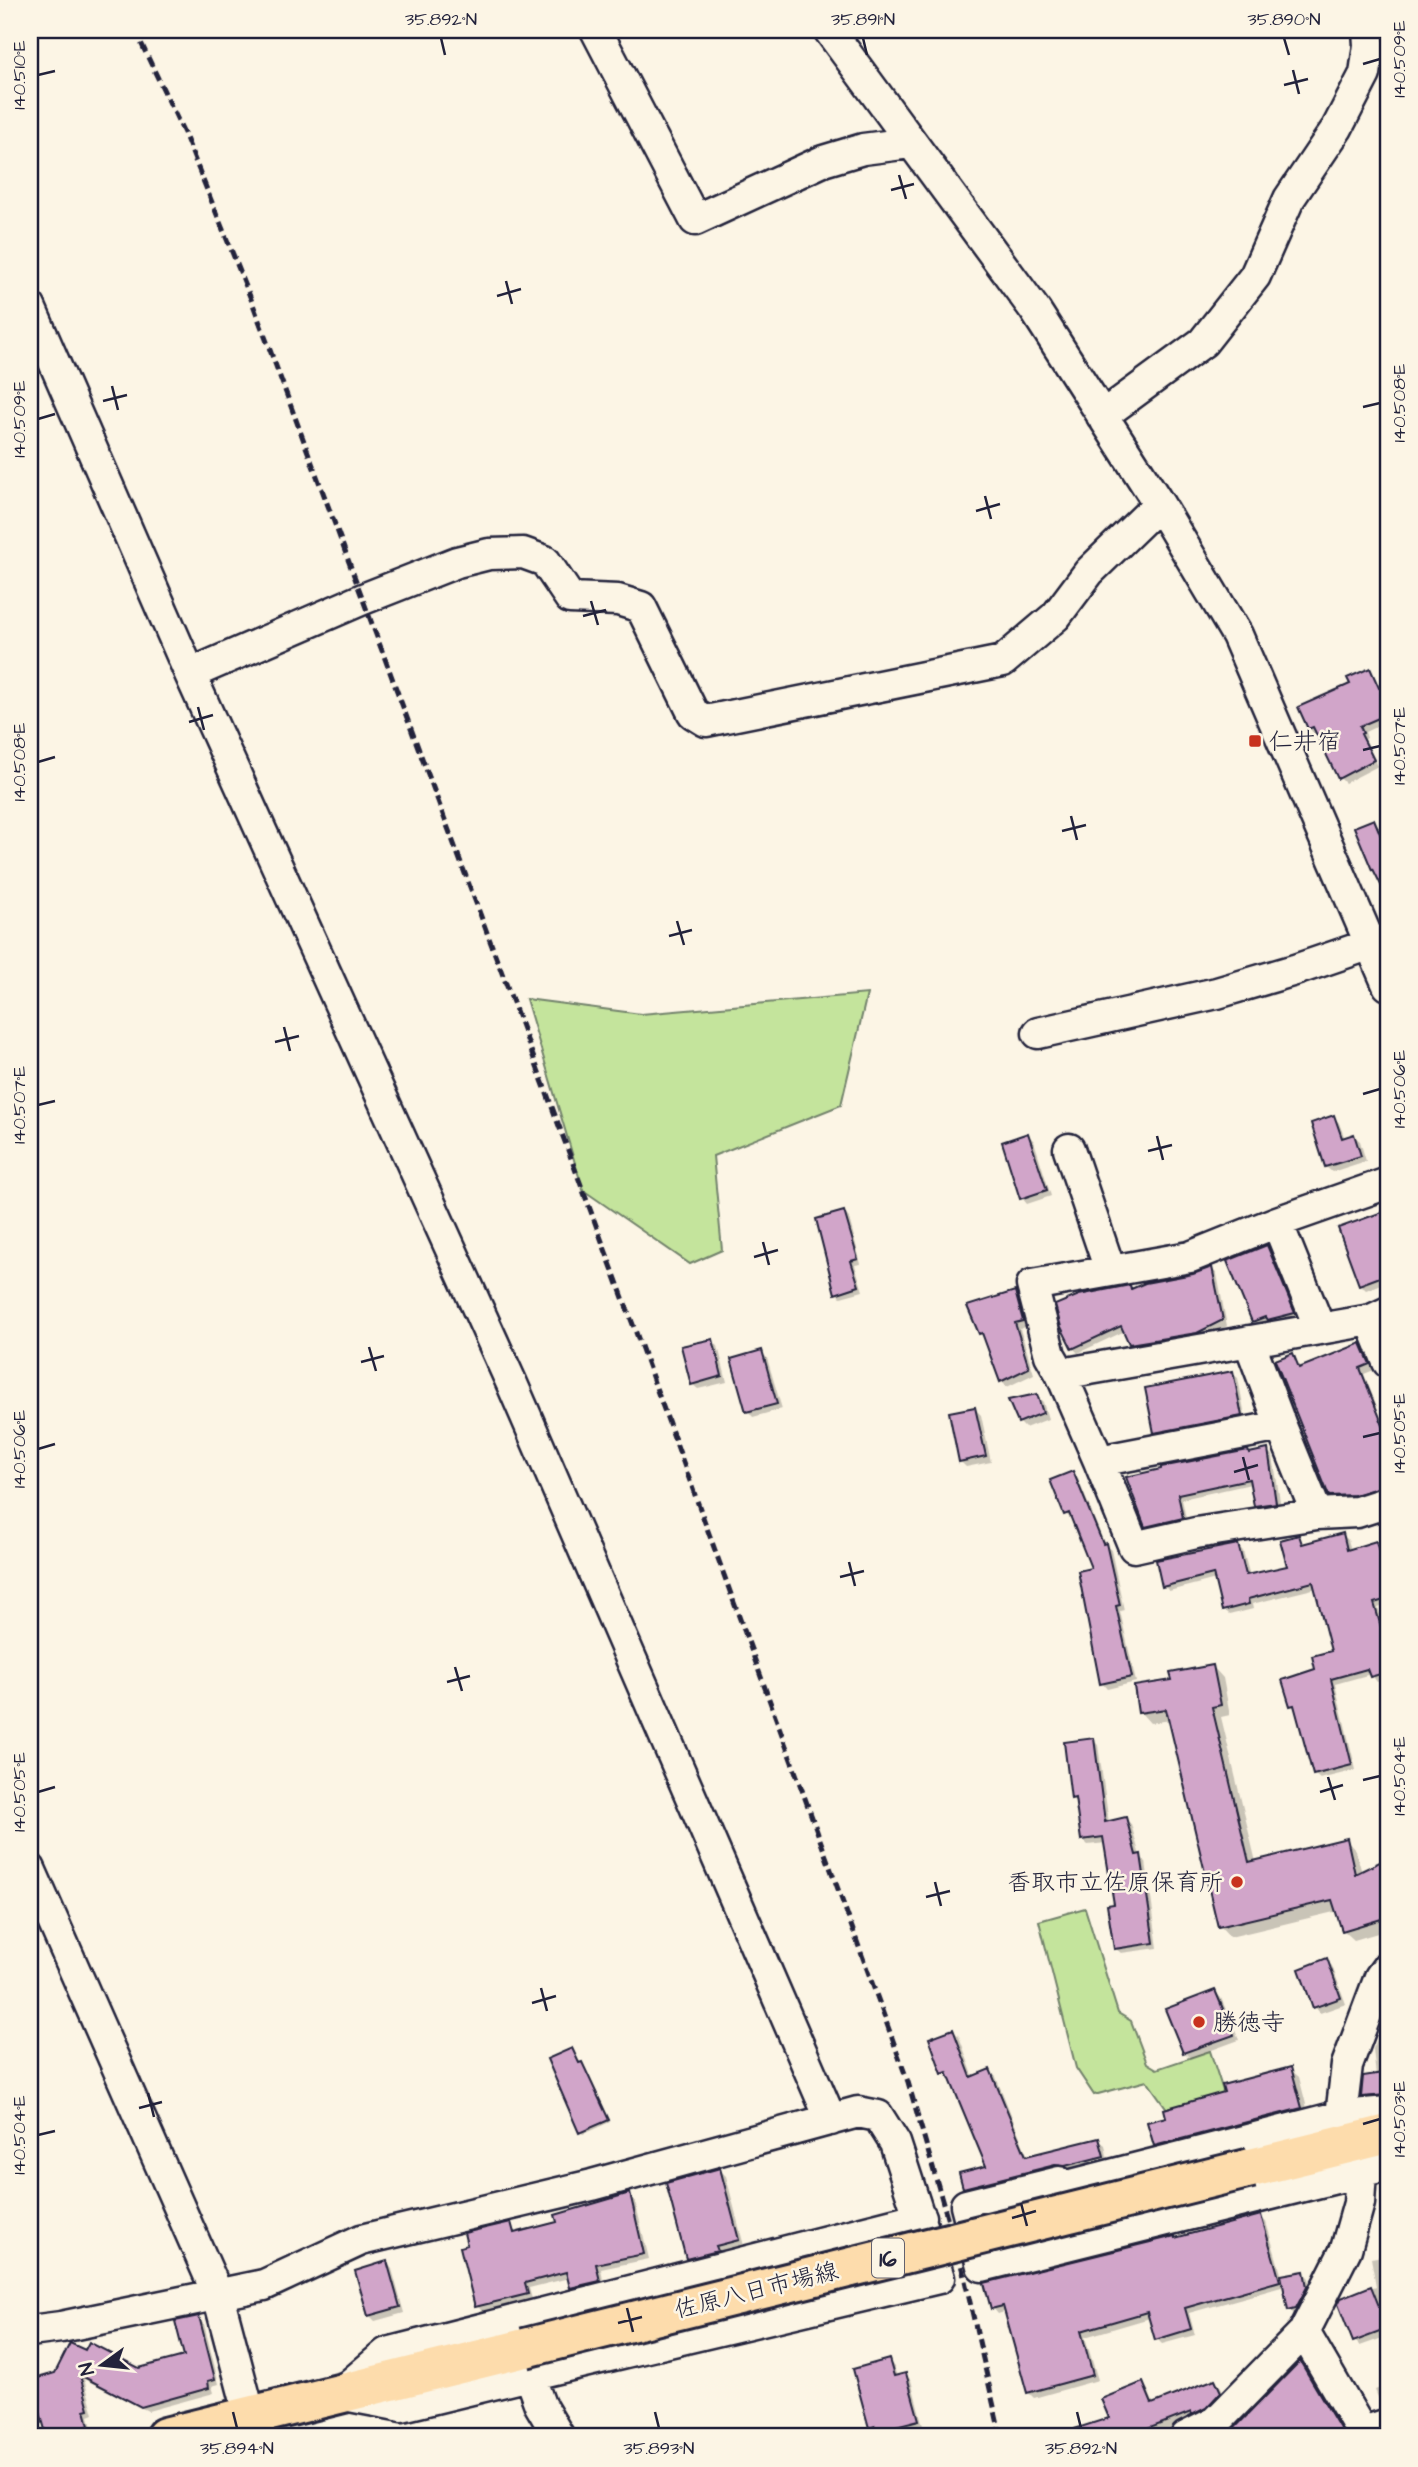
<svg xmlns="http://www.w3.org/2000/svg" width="1418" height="2467" font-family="'Architects Daughter','Klee One',sans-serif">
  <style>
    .green { fill: #c4e49c; stroke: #73836c; stroke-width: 2 }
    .shadow { fill: #0003 }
    .building { fill: #d1a5c9; stroke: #22223b; stroke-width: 2 }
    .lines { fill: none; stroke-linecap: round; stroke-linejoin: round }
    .street-casing { stroke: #22223b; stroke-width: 35 }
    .primary-casing { stroke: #22223b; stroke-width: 44 }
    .street { stroke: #fcf5e5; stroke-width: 30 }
    .primary { stroke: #fddcac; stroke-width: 38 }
    .rail { stroke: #22223b; stroke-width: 5; stroke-dasharray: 10 5; stroke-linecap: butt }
    .primary-bridge-casing { stroke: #22223b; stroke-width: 44; stroke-linecap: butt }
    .primary-bridge { stroke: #fddcac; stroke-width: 38 }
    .ticks { fill: none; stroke: #22223b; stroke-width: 2.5 }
    .poi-dot { fill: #c8321e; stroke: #fcf5e5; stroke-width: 2.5 }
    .labels { text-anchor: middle; stroke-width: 5; stroke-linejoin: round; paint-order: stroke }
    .shield { fill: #fcf5e5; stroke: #63616e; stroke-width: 2 }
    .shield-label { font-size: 23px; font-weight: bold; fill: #22223b }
    .poi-label { font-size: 24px; fill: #22223b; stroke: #fcf5e5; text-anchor: start }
    .street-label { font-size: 24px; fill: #22223b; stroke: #fcf5e5 }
    .neatline { fill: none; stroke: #22223b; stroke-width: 2.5 }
    .ticks-label { font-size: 18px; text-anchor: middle; fill: #22223b }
  </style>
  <rect width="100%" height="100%" fill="#fcf5e5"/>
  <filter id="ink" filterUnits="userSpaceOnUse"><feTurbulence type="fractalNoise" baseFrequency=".0143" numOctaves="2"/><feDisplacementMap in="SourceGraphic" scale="14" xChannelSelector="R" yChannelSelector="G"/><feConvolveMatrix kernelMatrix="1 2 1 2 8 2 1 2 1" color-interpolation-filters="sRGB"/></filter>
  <g filter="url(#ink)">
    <path class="green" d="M 867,994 L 841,1105 L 713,1156 L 722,1250 L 690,1264 L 583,1190 L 526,999 L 641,1014 Z
      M 1085,1908 L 1118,2013 L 1131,2021 L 1147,2063 L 1157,2069 L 1210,2051 L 1224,2094 L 1170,2113 L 1147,2081 L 1094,2095 L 1076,2068 L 1039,1921 Z"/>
    <path class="shadow" d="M 1369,670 L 1381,689 L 1384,688 L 1388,691 L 1388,721 L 1365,732 L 1367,738 L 1365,739 L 1378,766 L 1345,783 L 1340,778 L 1317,733 L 1314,734 L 1309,728 Z
      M 1374,821 L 1379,826 L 1388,848 L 1388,895 L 1377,872 Z
      M 1334,1117 L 1339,1123 L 1345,1139 L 1354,1136 L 1360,1141 L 1366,1161 L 1332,1172 L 1326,1167 Z
      M 1028,1135 L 1034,1141 L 1051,1196 L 1027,1204 L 1022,1198 Z
      M 1388,1203 L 1388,1281 L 1366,1290 L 1360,1284 L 1384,1213 L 1381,1206 Z
      M 844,1213 L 849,1218 L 861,1264 L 855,1265 L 863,1291 L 841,1297 L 836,1293 Z
      M 1266,1247 L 1272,1253 L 1299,1319 L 1274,1325 L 1271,1322 L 1259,1327 L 1253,1321 Z
      M 1212,1269 L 1217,1274 L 1227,1326 L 1202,1337 L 1136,1349 L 1125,1331 L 1078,1353 L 1073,1348 L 1194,1276 Z
      M 1015,1293 L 1021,1298 L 1028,1326 L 1020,1329 L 1034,1374 L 1007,1387 L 1001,1381 L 986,1339 L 981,1333 Z
      M 712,1341 L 718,1346 L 727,1382 L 698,1389 L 692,1384 Z
      M 1361,1345 L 1367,1350 L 1374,1370 L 1364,1374 L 1388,1435 L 1388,1491 L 1336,1501 L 1330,1495 L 1293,1355 L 1302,1369 Z
      M 761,1352 L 767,1358 L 782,1409 L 753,1417 L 748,1411 Z
      M 1232,1373 L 1238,1378 L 1246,1421 L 1161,1437 L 1156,1432 Z
      M 1037,1396 L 1043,1402 L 1048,1419 L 1025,1428 L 1019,1422 Z
      M 975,1409 L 981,1415 L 991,1462 L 966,1467 L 960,1461 Z
      M 1267,1451 L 1273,1456 L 1281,1508 L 1261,1511 L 1256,1505 L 1251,1484 L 1182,1499 L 1187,1523 L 1152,1531 L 1146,1526 L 1128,1478 Z
      M 1072,1473 L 1078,1479 L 1105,1545 L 1111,1550 L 1124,1610 L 1120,1611 L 1136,1682 L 1107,1689 L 1102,1683 L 1094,1569 L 1073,1518 L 1071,1519 L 1066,1514 Z
      M 1343,1535 L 1348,1540 L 1351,1550 L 1375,1543 L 1381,1549 L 1388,1575 L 1388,1605 L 1378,1608 L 1384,1626 L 1381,1627 L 1383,1636 L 1388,1642 L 1388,1679 L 1377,1682 L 1371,1674 L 1335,1684 L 1356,1770 L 1320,1779 L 1314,1774 L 1298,1712 L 1292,1705 L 1333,1652 L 1317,1588 L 1252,1604 L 1253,1609 L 1229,1615 L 1224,1610 L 1216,1579 L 1169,1591 L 1164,1586 L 1238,1546 L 1243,1551 L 1250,1576 L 1289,1567 L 1299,1537 L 1305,1545 Z
      M 1213,1667 L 1223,1678 L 1230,1715 L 1221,1717 L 1256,1862 L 1346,1840 L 1356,1851 L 1362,1873 L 1388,1860 L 1388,1930 L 1354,1940 L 1343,1930 L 1338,1911 L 1230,1937 L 1220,1926 L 1171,1720 L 1150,1723 L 1140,1712 L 1174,1682 Z
      M 1093,1740 L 1098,1745 L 1109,1823 L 1125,1819 L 1131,1824 L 1140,1856 L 1146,1862 L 1158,1948 L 1121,1953 L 1115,1948 L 1116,1906 L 1106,1843 L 1088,1845 L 1083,1840 L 1078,1803 L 1073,1798 Z
      M 1326,1960 L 1332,1966 L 1346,2004 L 1320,2013 L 1315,2007 Z
      M 1215,1992 L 1221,1998 L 1239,2040 L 1190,2058 L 1184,2052 Z
      M 1388,2024 L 1388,2098 L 1367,2099 L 1363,2094 L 1376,2076 L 1373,2049 L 1383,2025 Z
      M 953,2031 L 959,2036 L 974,2078 L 990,2071 L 996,2077 L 1028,2157 L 1099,2140 L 1105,2145 L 1108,2161 L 1071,2171 L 1061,2170 L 971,2192 L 965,2187 L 988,2167 L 952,2078 L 944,2073 Z
      M 582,2064 L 610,2122 L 583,2134 L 581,2132 L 580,2065 Z
      M 1290,2069 L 1299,2077 L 1309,2116 L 1163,2153 L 1155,2145 L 1168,2118 L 1226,2093 Z
      M 720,2170 L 726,2176 L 744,2246 L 721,2252 L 723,2257 L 693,2264 L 687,2258 Z
      M 630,2195 L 635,2201 L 649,2259 L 601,2269 L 604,2286 L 577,2293 L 572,2287 L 569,2278 L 529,2288 L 532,2299 L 482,2311 L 477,2306 L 510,2224 L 517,2234 L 559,2223 Z
      M 1388,2216 L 1388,2251 L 1379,2219 Z
      M 1260,2217 L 1266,2222 L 1282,2277 L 1303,2272 L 1309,2278 L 1312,2294 L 1302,2313 L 1295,2315 L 1289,2309 L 1285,2286 L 1189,2313 L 1195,2335 L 1162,2344 L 1157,2339 L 1150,2318 L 1085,2337 L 1098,2380 L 1034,2398 L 1028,2392 L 1007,2311 L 998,2314 L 993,2308 L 1176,2240 Z
      M 1388,2255 L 1388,2336 L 1360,2346 L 1355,2341 L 1342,2299 L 1376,2286 L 1371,2258 Z
      M 387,2263 L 392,2269 L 404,2313 L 375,2321 L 369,2315 Z
      M 199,2318 L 204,2324 L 219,2384 L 212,2386 L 214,2393 L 148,2411 L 84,2379 L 94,2414 L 89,2416 L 93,2431 L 73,2437 L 49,2437 L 33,2381 L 56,2375 L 139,2370 L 186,2358 Z
      M 889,2361 L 894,2367 L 897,2377 L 905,2375 L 911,2380 L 923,2426 L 884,2436 L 870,2427 Z
      M 1300,2363 L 1346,2437 L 1227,2437 L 1230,2436 Z
      M 1215,2381 L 1221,2387 L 1225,2398 L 1175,2437 L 1084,2437 L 1081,2429 L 1111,2419 L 1143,2384 L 1148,2390 L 1154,2405 Z
      M 1388,2385 L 1388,2413 L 1382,2407 L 1375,2390 Z
      M 306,2432 L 312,2437 L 280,2437 Z"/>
    <path class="building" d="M 1370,668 L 1379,688 L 1388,684 L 1388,714 L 1360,726 L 1363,733 L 1361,734 L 1374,760 L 1338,779 L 1313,727 L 1308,729 L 1298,707 L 1350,684 L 1347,678 Z
      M 1374,819 L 1388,853 L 1388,899 L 1373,869 L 1372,870 L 1354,827 Z
      M 1334,1115 L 1342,1138 L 1354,1134 L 1361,1156 L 1325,1167 L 1311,1123 Z
      M 1028,1133 L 1047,1190 L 1020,1199 L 1002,1142 Z
      M 1388,1210 L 1388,1274 L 1359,1285 L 1338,1228 Z
      M 844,1211 L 858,1259 L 851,1261 L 859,1286 L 835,1294 L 816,1219 Z
      M 1267,1245 L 1295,1313 L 1267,1320 L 1265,1317 L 1252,1322 L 1227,1261 Z
      M 1212,1267 L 1223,1320 L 1197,1333 L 1129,1344 L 1121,1326 L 1072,1349 L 1061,1327 L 1055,1305 L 1079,1295 L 1130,1285 L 1131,1289 L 1145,1283 L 1193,1274 Z
      M 1015,1291 L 1023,1321 L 1015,1323 L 1029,1368 L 1000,1382 L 982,1333 L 979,1334 L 967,1306 Z
      M 713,1339 L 722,1376 L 691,1385 L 681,1346 Z
      M 1361,1343 L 1370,1364 L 1360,1368 L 1388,1438 L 1388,1485 L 1354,1495 L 1329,1496 L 1275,1360 L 1293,1353 L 1299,1368 Z
      M 762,1350 L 777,1404 L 746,1412 L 731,1359 Z
      M 1233,1371 L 1242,1416 L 1154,1433 L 1145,1388 Z
      M 1037,1394 L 1043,1413 L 1018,1423 L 1008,1400 Z
      M 975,1407 L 986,1456 L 959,1462 L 949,1412 Z
      M 1268,1449 L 1276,1503 L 1254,1506 L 1249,1479 L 1178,1494 L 1183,1518 L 1145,1527 L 1126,1477 L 1161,1469 L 1161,1467 L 1248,1450 L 1249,1453 Z
      M 1073,1471 L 1103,1544 L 1106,1543 L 1120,1605 L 1116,1606 L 1132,1677 L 1100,1684 L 1078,1571 L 1091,1568 L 1069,1513 L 1064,1515 L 1050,1480 Z
      M 1343,1533 L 1347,1550 L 1376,1541 L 1388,1584 L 1388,1599 L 1374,1603 L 1388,1651 L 1388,1672 L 1370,1677 L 1367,1669 L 1331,1679 L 1352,1765 L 1313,1775 L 1294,1705 L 1290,1706 L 1282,1680 L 1315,1669 L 1312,1656 L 1331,1651 L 1313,1582 L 1248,1599 L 1249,1604 L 1222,1611 L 1213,1574 L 1162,1587 L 1156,1560 L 1238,1544 L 1246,1575 L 1287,1566 L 1280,1540 L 1299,1535 L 1302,1544 Z
      M 1213,1665 L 1221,1705 L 1212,1707 L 1249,1862 L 1347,1838 L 1355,1874 L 1388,1858 L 1388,1917 L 1342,1931 L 1332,1900 L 1218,1927 L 1166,1709 L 1138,1713 L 1134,1686 L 1172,1680 L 1170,1673 Z
      M 1094,1738 L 1105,1822 L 1126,1817 L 1136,1855 L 1141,1854 L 1154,1943 L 1114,1949 L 1107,1905 L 1114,1904 L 1103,1837 L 1081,1840 L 1075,1798 L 1071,1799 L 1064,1742 Z
      M 1327,1958 L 1341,1998 L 1313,2008 L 1299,1969 Z
      M 1215,1990 L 1234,2035 L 1183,2053 L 1165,2009 Z
      M 953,2029 L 971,2077 L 990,2069 L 1026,2156 L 1099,2138 L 1104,2156 L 1065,2166 L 1055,2165 L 963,2188 L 959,2173 L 986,2166 L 947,2072 L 942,2074 L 929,2038 Z
      M 572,2048 L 579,2063 L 582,2062 L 609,2120 L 579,2133 L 547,2059 Z
      M 1291,2067 L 1302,2108 L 1154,2146 L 1147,2122 L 1166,2117 L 1164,2109 L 1224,2092 L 1222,2085 Z
      M 1383,2073 L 1387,2095 L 1361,2097 L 1363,2076 Z
      M 720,2168 L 739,2240 L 716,2246 L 718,2251 L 686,2259 L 666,2183 Z
      M 630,2193 L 644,2254 L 596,2264 L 600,2281 L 570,2288 L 566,2272 L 525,2283 L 528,2294 L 475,2307 L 460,2247 L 467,2245 L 464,2233 L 511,2222 L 514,2233 L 557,2222 L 555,2215 Z
      M 1261,2215 L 1280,2281 L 1185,2308 L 1191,2329 L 1155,2340 L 1147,2312 L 1081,2331 L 1093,2375 L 1027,2393 L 1003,2306 L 991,2309 L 984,2283 L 1175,2236 L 1175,2238 Z
      M 387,2261 L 400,2307 L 368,2316 L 355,2271 Z
      M 1304,2271 L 1307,2287 L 1296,2308 L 1288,2310 L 1281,2275 Z
      M 1371,2286 L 1388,2329 L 1353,2342 L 1338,2304 L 1341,2298 Z
      M 199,2316 L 215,2379 L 208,2381 L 209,2388 L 141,2407 L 80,2375 L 89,2409 L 85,2410 L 89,2426 L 47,2437 L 31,2380 L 55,2373 L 70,2343 L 85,2350 L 89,2342 L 139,2368 L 184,2356 L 175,2321 Z
      M 889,2359 L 894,2376 L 906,2373 L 919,2420 L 876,2431 L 875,2426 L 869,2428 L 853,2369 Z
      M 1300,2361 L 1345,2437 L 1224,2437 L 1229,2434 Z
      M 1215,2379 L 1221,2392 L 1206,2408 L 1192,2415 L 1191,2412 L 1127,2437 L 1062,2437 L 1062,2433 L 1109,2418 L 1101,2399 L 1143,2382 L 1152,2404 Z"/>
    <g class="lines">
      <g class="street-casing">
        <path id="street" d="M 596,30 L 695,220 L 823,161 L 863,149 L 910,143
          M 829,30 L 1035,310 L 1159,504 L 1237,635 L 1388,985
          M 30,307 L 190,674 L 512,1384 L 831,2120
          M 1102,416 L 1203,342 L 1255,276 L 1289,199 L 1337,128 L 1365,74 L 1369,45 L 1368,30
          M 190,674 L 363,599 L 457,562 L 489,554 L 523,553 L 545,561 L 570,598 L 618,600 L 641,607 L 693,713 L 706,721 L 1003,661 L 1056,616 L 1089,572 L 1159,504
          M 1038,1033 L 1217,993 L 1295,970 L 1371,944
          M 1069,1149 L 1110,1270
          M 1277,1222 L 1320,1329
          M 1371,1320 L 1388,1362
          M 1249,1341 L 1281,1426 L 1099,1461 L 1061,1374 L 1050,1355 L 1032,1285 L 1190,1257 L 1277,1222 L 1388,1183
          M 1061,1374 L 1371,1320 L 1388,1312
          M 1099,1461 L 1134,1547 L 1196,1533 L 1317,1514 L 1281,1426
          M 1317,1514 L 1357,1512 L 1388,1502
          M 30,1869 L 218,2295 L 250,2416
          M 1388,2112 L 1341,2116 L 1060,2188 L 1059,2182 L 966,2205 L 982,2266 L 1388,2165
          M 1341,2116 L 1347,2065 L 1380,1977 L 1388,1966
          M 30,2331 L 61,2327 L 264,2285 L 361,2240 L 592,2185 L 858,2112 L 878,2116 L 895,2143 L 939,2278 L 529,2375
          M 1304,2332 L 1365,2437
          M 1363,2432 L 1388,2424
          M 559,2437 L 540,2405 L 529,2375 L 402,2406 L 339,2394 L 387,2353 L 921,2217
          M 1186,2437 L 1216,2422 L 1304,2332 L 1346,2249 L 1359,2203 L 1361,2171"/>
      </g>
      <g class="primary-casing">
        <path id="primary" d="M 1251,2168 L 1388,2134
          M 165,2437 L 525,2348"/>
      </g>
      <use href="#street" class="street"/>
      <use href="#primary" class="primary"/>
      <path class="rail" d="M 135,30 L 184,133 L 251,299 L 638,1338 L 908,2082 L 963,2272 L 1001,2437"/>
      <g class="primary-bridge-casing">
        <path id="primary-bridge" d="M 525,2348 L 1251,2168"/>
      </g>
      <use href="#primary-bridge" class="primary-bridge"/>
    </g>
  </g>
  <path class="ticks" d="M 441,38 L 445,55M 863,38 L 867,55M 1284,38 L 1289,55M 1363,64 L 1380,59M 1293,70 L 1299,94M 38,75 L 55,71M 1284,85 L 1308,79M 899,175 L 906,199M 891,190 L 914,184M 506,281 L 512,304M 497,296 L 521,289M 112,386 L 118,410M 103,401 L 127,395M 1363,407 L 1380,403M 38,419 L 55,414M 985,496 L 991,519M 976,511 L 1000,504M 591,601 L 598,625M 583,616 L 606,610M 198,707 L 204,730M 189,722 L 213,715M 1363,750 L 1380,746M 38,762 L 55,757M 1071,816 L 1077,840M 1062,831 L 1086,825M 677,921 L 684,945M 669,936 L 692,930M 284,1027 L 290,1051M 275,1042 L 299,1036M 1363,1094 L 1380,1089M 38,1105 L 55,1101M 1157,1136 L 1163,1160M 1148,1151 L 1172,1145M 763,1242 L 769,1265M 754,1257 L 778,1250M 369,1347 L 376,1371M 361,1362 L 384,1356M 1363,1437 L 1380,1433M 38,1449 L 55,1444M 1243,1457 L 1249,1480M 1234,1472 L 1258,1465M 849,1562 L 855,1586M 840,1577 L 864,1571M 455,1667 L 462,1691M 447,1682 L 470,1676M 1328,1777 L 1335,1800M 1363,1780 L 1380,1776M 38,1792 L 55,1787M 1320,1792 L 1343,1785M 935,1882 L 941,1906M 926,1897 L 950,1891M 541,1988 L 547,2011M 532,2003 L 556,1996M 148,2093 L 154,2117M 139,2108 L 162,2102M 1363,2124 L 1380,2119M 38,2135 L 55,2131M 1021,2203 L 1027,2226M 1012,2218 L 1036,2211M 627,2308 L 633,2332M 618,2323 L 642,2317M 233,2412 L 237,2428M 655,2412 L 659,2428M 1077,2412 L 1081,2428"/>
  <g class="poi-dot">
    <rect x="1248" y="734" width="14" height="14" rx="3.5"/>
    <circle cx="1237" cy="1882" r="7"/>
    <circle cx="1199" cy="2022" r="7"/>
  </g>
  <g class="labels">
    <rect class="shield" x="872" y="2238.5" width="32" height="39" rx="5"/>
    <g class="shield-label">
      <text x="888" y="2266">16</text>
    </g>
    <g class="poi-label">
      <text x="1269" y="749">仁井宿</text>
      <text x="1223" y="1890" text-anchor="end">香取市立佐原保育所</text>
      <text x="1213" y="2030">勝徳寺</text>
    </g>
    <g class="street-label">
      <text transform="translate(756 2290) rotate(-14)" y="8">佐原八日市場線</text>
    </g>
  </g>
  <rect width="1418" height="2467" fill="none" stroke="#fcf5e5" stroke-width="77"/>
  <g transform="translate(102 2365) rotate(255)" stroke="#fcf5e5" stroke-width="5" paint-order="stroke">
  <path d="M0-5L12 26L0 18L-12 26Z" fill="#22223b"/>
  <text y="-10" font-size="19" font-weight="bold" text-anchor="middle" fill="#22223b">N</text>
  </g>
  <rect x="38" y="38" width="1342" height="2390" class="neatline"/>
  <g class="ticks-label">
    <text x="441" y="25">35.892°N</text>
    <text x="863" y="25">35.891°N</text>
    <text x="1284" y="25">35.890°N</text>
    <text transform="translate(1399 59) rotate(-90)" y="6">140.509°E</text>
    <text transform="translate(19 75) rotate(-90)" y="6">140.510°E</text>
    <text transform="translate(1399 403) rotate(-90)" y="6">140.508°E</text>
    <text transform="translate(19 419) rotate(-90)" y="6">140.509°E</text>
    <text transform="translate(1399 746) rotate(-90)" y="6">140.507°E</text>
    <text transform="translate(19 762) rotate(-90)" y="6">140.508°E</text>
    <text transform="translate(1399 1089) rotate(-90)" y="6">140.506°E</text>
    <text transform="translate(19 1105) rotate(-90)" y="6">140.507°E</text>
    <text transform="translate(1399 1433) rotate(-90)" y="6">140.505°E</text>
    <text transform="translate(19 1449) rotate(-90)" y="6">140.506°E</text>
    <text transform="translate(1399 1776) rotate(-90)" y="6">140.504°E</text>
    <text transform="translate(19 1792) rotate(-90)" y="6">140.505°E</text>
    <text transform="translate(1399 2119) rotate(-90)" y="6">140.503°E</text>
    <text transform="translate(19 2135) rotate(-90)" y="6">140.504°E</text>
    <text x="237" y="2454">35.894°N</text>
    <text x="659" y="2454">35.893°N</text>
    <text x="1081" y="2454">35.892°N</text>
  </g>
</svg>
